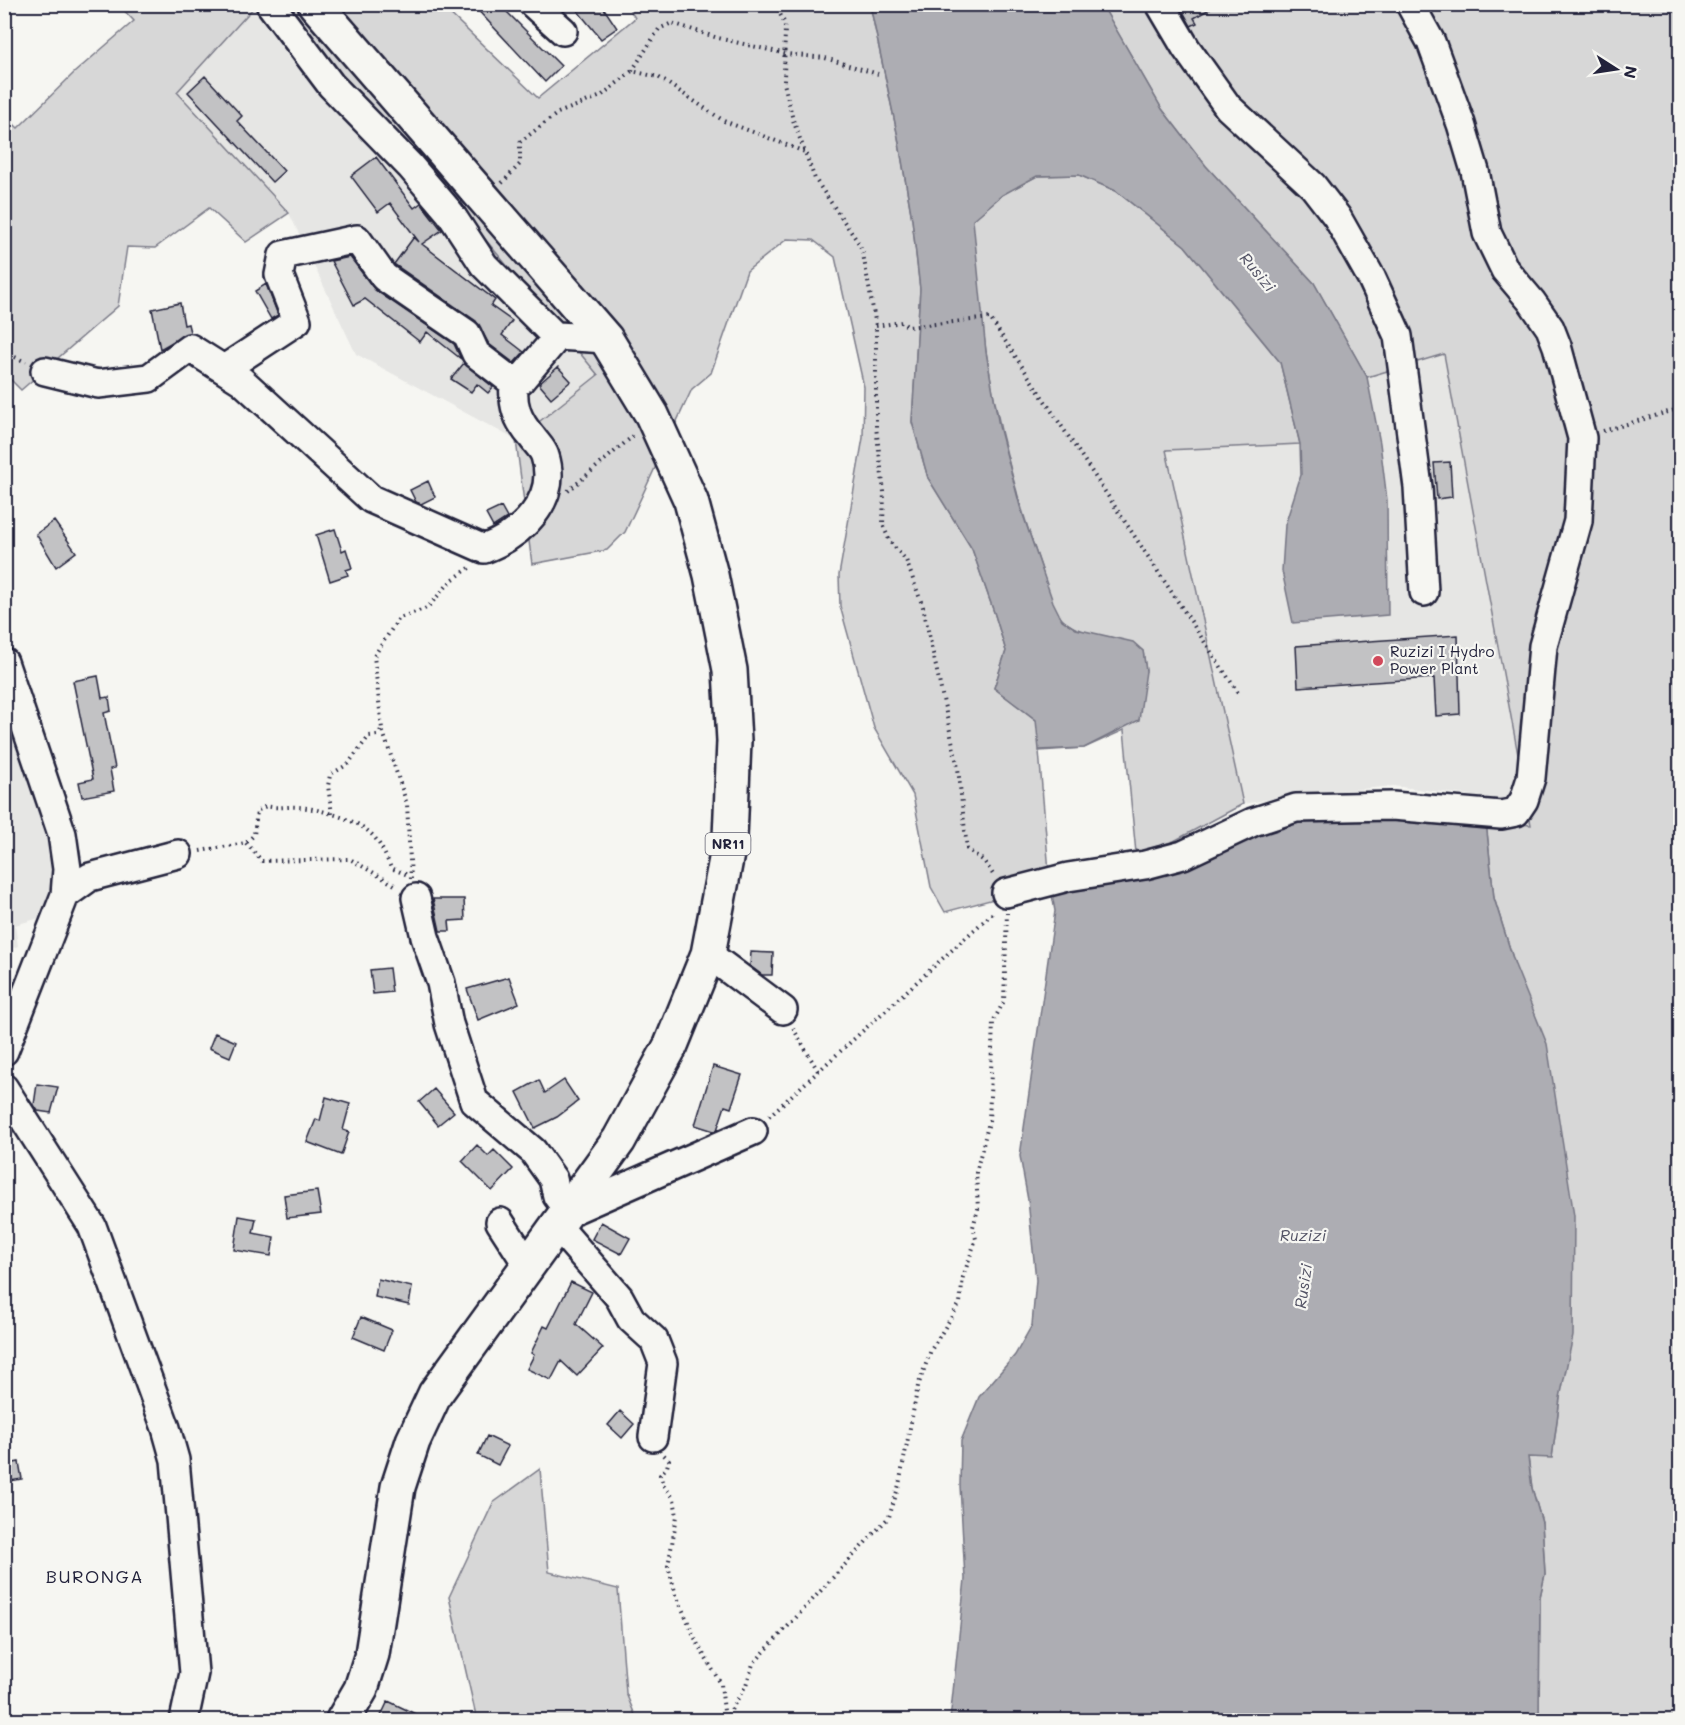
<svg xmlns="http://www.w3.org/2000/svg" width="1685" height="1725" font-family="Mali,sans-serif">
  <style>
    .built { fill: #e6e6e4 }
    .green { fill: #d7d7d7; stroke: #7c7c89; stroke-width: 1.5 }
    .water { fill: #adadb3; stroke: #757583; stroke-width: 1.5 }
    .building { fill: #c2c2c4; stroke: #22223b; stroke-width: 1.5 }
    .lines { fill: none; stroke-linecap: round; stroke-linejoin: round }
    .minor-casing { stroke: #22223b; stroke-width: 32 }
    .highway-casing { stroke: #22223b; stroke-width: 38 }
    .path { stroke: #22223b; stroke-width: 4; stroke-dasharray: 1.5 4.5; stroke-linecap: butt }
    .minor { stroke: #f6f6f2; stroke-width: 27 }
    .highway { stroke: #f6f6f2; stroke-width: 33 }
    .poi-dot { fill: #d1495b; stroke: #f6f6f2; stroke-width: 2 }
    .labels { text-anchor: middle; stroke-width: 4.5; stroke-linejoin: round; paint-order: stroke }
    .shield { fill: #f6f6f2; stroke: #626272; stroke-width: 1.5 }
    .shield-label { font-size: 14px; font-weight: bold; fill: #22223b }
    .poi-label { font-size: 15px; fill: #22223b; stroke: #f6f6f2; text-anchor: start }
    .water-label { font-size: 16px; font-style: italic; fill: #535365; stroke: #f6f6f2 }
    .quarter-label { font-size: 18px; letter-spacing: 1.5px; fill: #22223b; stroke: #f6f6f2 }
  </style>
  <rect width="100%" height="100%" fill="#f6f6f2"/>
  <filter id="ink" filterUnits="userSpaceOnUse"><feTurbulence type="fractalNoise" baseFrequency=".0167" numOctaves="2"/><feDisplacementMap in="SourceGraphic" scale="12" xChannelSelector="R" yChannelSelector="G"/><feConvolveMatrix kernelMatrix="1 2 1 2 8 2 1 2 1" color-interpolation-filters="sRGB"/></filter>
  <g filter="url(#ink)">
    <path class="built" d="M 257,5 L 391,126 L 599,376 L 516,440 L 356,354 L 289,213 L 177,92 Z
      M 1444,354 L 1532,826 L 1486,822 L 1489,798 L 1393,786 L 1292,796 L 1243,804 L 1166,450 L 1300,444 L 1301,475 L 1285,525 L 1386,579 L 1389,549 L 1387,500 L 1380,443 L 1367,377 Z
      M 4,712 L 63,878 L 57,913 L 15,925 L 18,946 L 5,951 Z"/>
    <path class="green" d="M 119,5 L 256,5 L 177,92 L 289,213 L 246,242 L 209,208 L 155,248 L 127,247 L 118,306 L 21,390 L 5,374 L 4,115 L 18,128 L 75,72 L 134,21 Z
      M 257,5 L 441,5 L 538,98 L 635,18 L 627,5 L 870,5 L 898,137 L 912,219 L 920,289 L 912,422 L 928,478 L 972,549 L 995,615 L 1006,651 L 994,688 L 1036,720 L 1146,671 L 1143,651 C 1121,632 1087,640 1064,621 C 1051,610 1046,583 1041,567 C 1016,497 997,425 986,351 C 980,308 977,263 972,220 L 1002,195 L 1037,176 L 1079,175 L 1116,191 L 1185,246 L 1280,362 L 1300,444 L 1166,450 L 1243,804 L 1174,841 L 1136,853 L 1124,730 L 1084,748 L 1039,751 L 1050,884 L 945,912 L 931,887 L 913,795 L 874,728 L 840,606 L 839,575 L 863,438 L 864,387 L 835,257 L 813,240 L 787,239 L 747,271 L 711,373 L 692,389 L 625,532 L 607,550 L 532,564 L 516,440 L 598,375 L 391,126 Z
      M 1102,5 L 1680,5 L 1680,1720 L 1539,1720 L 1540,1597 L 1545,1574 L 1542,1523 L 1532,1488 L 1528,1457 L 1552,1457 L 1560,1398 L 1515,965 L 1494,898 L 1486,822 L 1531,825 L 1444,354 L 1367,377 L 1314,283 L 1206,166 L 1162,109 Z
      M 540,1469 L 549,1572 L 618,1589 L 626,1693 L 637,1720 L 477,1720 L 449,1597 L 493,1503 Z"/>
    <path class="water" d="M 870,5 L 1102,5 L 1162,109 L 1206,166 L 1314,283 L 1367,377 L 1380,443 L 1387,500 L 1388,615 L 1293,623 L 1282,571 L 1285,525 L 1301,475 L 1300,444 L 1280,362 L 1185,246 L 1116,191 L 1079,175 L 1037,176 L 1002,195 L 973,220 L 986,352 L 999,426 L 1020,506 L 1053,602 L 1062,620 L 1076,629 L 1133,642 L 1143,651 L 1146,671 L 1139,720 L 1084,748 L 1039,750 L 1036,720 L 994,688 L 1006,651 L 995,615 L 972,549 L 928,478 L 912,422 L 920,289 L 912,219 L 898,137 Z
      M 1295,814 L 1486,822 L 1494,898 L 1515,965 L 1547,1044 L 1574,1216 L 1573,1336 L 1560,1398 L 1552,1458 L 1528,1457 L 1532,1488 L 1542,1523 L 1545,1574 L 1540,1597 L 1539,1720 L 950,1720 L 965,1579 L 960,1485 L 961,1441 L 979,1397 L 1015,1355 L 1032,1325 L 1036,1280 L 1028,1200 L 1020,1156 L 1055,911 L 1050,884 Z"/>
    <path class="building" d="M 472,4 L 499,4 L 561,66 L 545,82 Z
      M 572,4 L 601,4 L 617,28 L 601,39 Z
      M 1179,4 L 1218,4 L 1194,18 L 1197,23 L 1191,26 Z
      M 205,76 L 242,116 L 237,121 L 284,171 L 272,182 L 188,92 Z
      M 376,157 L 414,208 L 421,203 L 442,230 L 422,244 L 495,300 L 491,306 L 512,321 L 502,335 L 524,352 L 514,363 L 489,344 L 476,321 L 394,264 L 414,237 L 419,242 L 390,203 L 378,212 L 351,176 Z
      M 350,257 L 375,290 L 454,344 L 461,359 L 427,332 L 420,342 L 365,299 L 354,305 L 331,261 Z
      M 266,284 L 278,315 L 271,319 L 255,291 Z
      M 180,303 L 184,325 L 188,324 L 190,332 L 160,349 L 152,309 Z
      M 464,363 L 493,387 L 488,393 L 477,384 L 471,392 L 451,379 Z
      M 558,367 L 571,381 L 551,398 L 539,384 Z
      M 1450,462 L 1452,497 L 1437,499 L 1434,463 Z
      M 428,481 L 435,497 L 421,504 L 416,502 L 410,490 Z
      M 501,507 L 507,518 L 493,527 L 486,514 Z
      M 54,521 L 76,552 L 56,567 L 36,534 Z
      M 335,529 L 342,551 L 346,549 L 352,568 L 346,570 L 348,575 L 330,581 L 316,535 Z
      M 1458,635 L 1460,714 L 1436,716 L 1434,678 L 1298,687 L 1296,646 Z
      M 98,676 L 102,698 L 109,697 L 111,711 L 104,713 L 115,768 L 110,769 L 114,791 L 82,797 L 79,782 L 93,779 L 73,681 Z
      M 433,899 L 464,899 L 465,920 L 449,921 L 450,931 L 440,931 Z
      M 751,952 L 773,953 L 772,975 L 762,975 L 750,966 Z
      M 389,968 L 392,992 L 373,994 L 370,970 Z
      M 509,977 L 519,1003 L 478,1020 L 467,989 Z
      M 215,1033 L 236,1042 L 230,1057 L 209,1048 Z
      M 713,1066 L 742,1075 L 731,1108 L 725,1106 L 717,1130 L 714,1131 L 695,1125 Z
      M 539,1080 L 545,1093 L 564,1080 L 578,1101 L 557,1117 L 535,1128 L 517,1092 Z
      M 37,1084 L 58,1087 L 51,1113 L 38,1111 L 34,1105 Z
      M 434,1089 L 454,1112 L 438,1125 L 419,1102 Z
      M 326,1097 L 350,1104 L 343,1130 L 349,1132 L 341,1155 L 307,1142 L 316,1119 L 320,1121 Z
      M 477,1145 L 488,1156 L 494,1150 L 513,1169 L 492,1191 L 462,1161 Z
      M 317,1191 L 321,1214 L 287,1218 L 284,1195 Z
      M 239,1216 L 256,1219 L 253,1233 L 274,1237 L 271,1256 L 234,1250 Z
      M 601,1222 L 630,1238 L 621,1254 L 592,1239 Z
      M 378,1279 L 412,1287 L 409,1305 L 375,1297 Z
      M 571,1282 L 592,1292 L 576,1324 L 603,1348 L 577,1376 L 561,1361 L 551,1380 L 527,1369 L 534,1355 L 531,1353 L 544,1326 L 548,1328 Z
      M 361,1317 L 392,1330 L 384,1350 L 353,1337 Z
      M 620,1411 L 634,1424 L 622,1438 L 608,1425 Z
      M 487,1436 L 508,1446 L 498,1465 L 478,1455 Z
      M 19,1462 L 22,1479 L 4,1482 L 4,1465 Z
      M 388,1701 L 428,1720 L 379,1720 Z"/>
    <g class="lines">
      <g class="minor-casing">
        <path id="minor" d="M 270,4 L 331,85 L 410,166 L 450,213 L 484,265 L 553,334 L 558,336 L 606,339
          M 533,4 L 563,31
          M 1160,4 L 1186,48 L 1228,107 L 1313,186 L 1337,217 L 1372,279 L 1398,336 L 1418,487 L 1424,592
          M 224,369 L 297,321 L 279,275 L 283,255 L 357,239 L 384,277 L 467,334 L 476,354 L 514,383
          M 45,371 L 98,384 L 149,378 L 190,348 L 242,381 L 371,499 L 484,549 C 521,535 559,500 545,456 C 543,449 536,443 532,437 C 517,420 512,405 514,383 L 520,381 L 558,336
          M 4,662 L 62,834 L 67,869 L 65,895 L 4,1051
          M 1006,893 L 1068,877 L 1145,865 L 1183,855 L 1253,822 L 1296,808 L 1392,806 L 1501,815 L 1516,812 L 1524,800 L 1531,778 L 1543,646 L 1578,521 L 1582,438 L 1557,346 L 1550,328 L 1532,302 L 1505,270 L 1487,233 L 1475,171 L 1461,124 L 1431,42 L 1410,4
          M 65,895 L 90,877 L 178,854
          M 416,898 L 425,937 L 441,983 L 449,1024 L 474,1101 L 533,1151 L 553,1179 L 557,1196 L 569,1212 L 753,1131
          M 708,954 L 783,1010
          M 4,1088 L 92,1226 L 166,1428 L 175,1460 L 194,1673 L 184,1720
          M 500,1222 L 529,1267
          M 558,1227 L 619,1297 L 631,1319 L 654,1340 L 663,1363 L 653,1437"/>
      </g>
      <g class="highway-casing">
        <path id="highway" d="M 315,4 L 606,339 L 652,415 L 691,501 L 711,575 L 730,670 L 734,741 L 730,838 L 708,954 L 671,1045 L 619,1140 L 435,1394 L 413,1441 L 398,1487 L 372,1654 L 361,1689 L 343,1720"/>
      </g>
      <path class="path" d="M 775,4 L 785,24 L 784,83 L 793,120 L 815,179 L 860,245 L 863,254 L 876,326 L 876,427 L 884,492 L 883,525 L 890,542 L 906,560 L 923,607 L 958,768 L 967,849 L 984,861 L 994,876
        M 632,71 L 659,29 L 672,23 L 718,38 L 786,54 L 825,58 L 878,74
        M 502,183 L 520,164 L 520,142 L 558,113 L 601,96 L 632,71 L 658,77 L 724,121 L 805,152
        M 876,326 L 902,322 L 908,327 L 990,318 L 1239,694
        M 4,352 L 26,362
        M 1603,431 L 1675,410 L 1680,419
        M 568,491 L 633,436
        M 332,814 L 328,786 L 330,775 L 348,764 L 369,736 L 377,735 L 381,730
        M 246,843 L 262,861 L 350,859 L 398,887
        M 200,851 L 246,843 L 254,835 L 257,811 L 266,806 C 279,809 286,806 298,807 C 317,808 355,819 369,832 C 379,840 386,856 391,868 L 410,876
        M 411,879 L 407,804 L 382,729 L 374,656 L 399,618 L 427,608 L 452,580 L 471,567
        M 793,1028 L 818,1071
        M 769,1116 L 995,911
        M 664,1455 L 669,1460 L 667,1467 L 660,1475 L 663,1484 L 674,1499 L 677,1516 L 668,1566 L 676,1595 L 698,1645 L 721,1684 L 725,1720
        M 725,1720 L 746,1685 L 753,1664 L 889,1517 L 899,1485 L 918,1386 L 931,1350 L 960,1303 L 963,1277 L 976,1239 L 973,1227 L 978,1209 L 976,1172 L 989,1122 L 993,1022 L 1004,1001 L 1007,913"/>
      <use href="#minor" class="minor"/>
      <use href="#highway" class="highway"/>
    </g>
  </g>
  <circle class="poi-dot" cx="1378" cy="661" r="6"/>
  <g class="labels">
    <rect class="shield" x="705.5" y="833" width="45" height="22" rx="4.5"/>
    <g class="shield-label">
      <text x="728" y="849">NR11</text>
    </g>
    <g class="poi-label">
      <text x="1390" y="657">Ruzizi I Hydro<tspan x="1390" dy="17">Power Plant</tspan></text>
    </g>
    <g class="water-label">
      <text transform="translate(1258 272) rotate(50)" y="6">Rusizi</text>
      <text x="1303" y="1241">Ruzizi</text>
      <text transform="translate(1303 1286) rotate(-82)" y="6">Rusizi</text>
    </g>
    <g class="quarter-label">
      <text x="95" y="1583">BURONGA</text>
    </g>
  </g>
  <rect width="1685" height="1725" fill="none" stroke="#f6f6f2" stroke-width="24"/>
  <rect x="12" y="12" width="1661" height="1701" fill="none" stroke="#22223b" stroke-width="2" filter="url(#ink)"/>
  <g transform="translate(1616 69) rotate(102)" stroke="#f6f6f2" stroke-width="4.5" paint-order="stroke">
  <path d="M0-4.5L10 22L0 15L-10 22Z" fill="#22223b"/>
  <text y="-9" font-size="16" font-weight="bold" text-anchor="middle" fill="#22223b">N</text>
  </g>
</svg>
